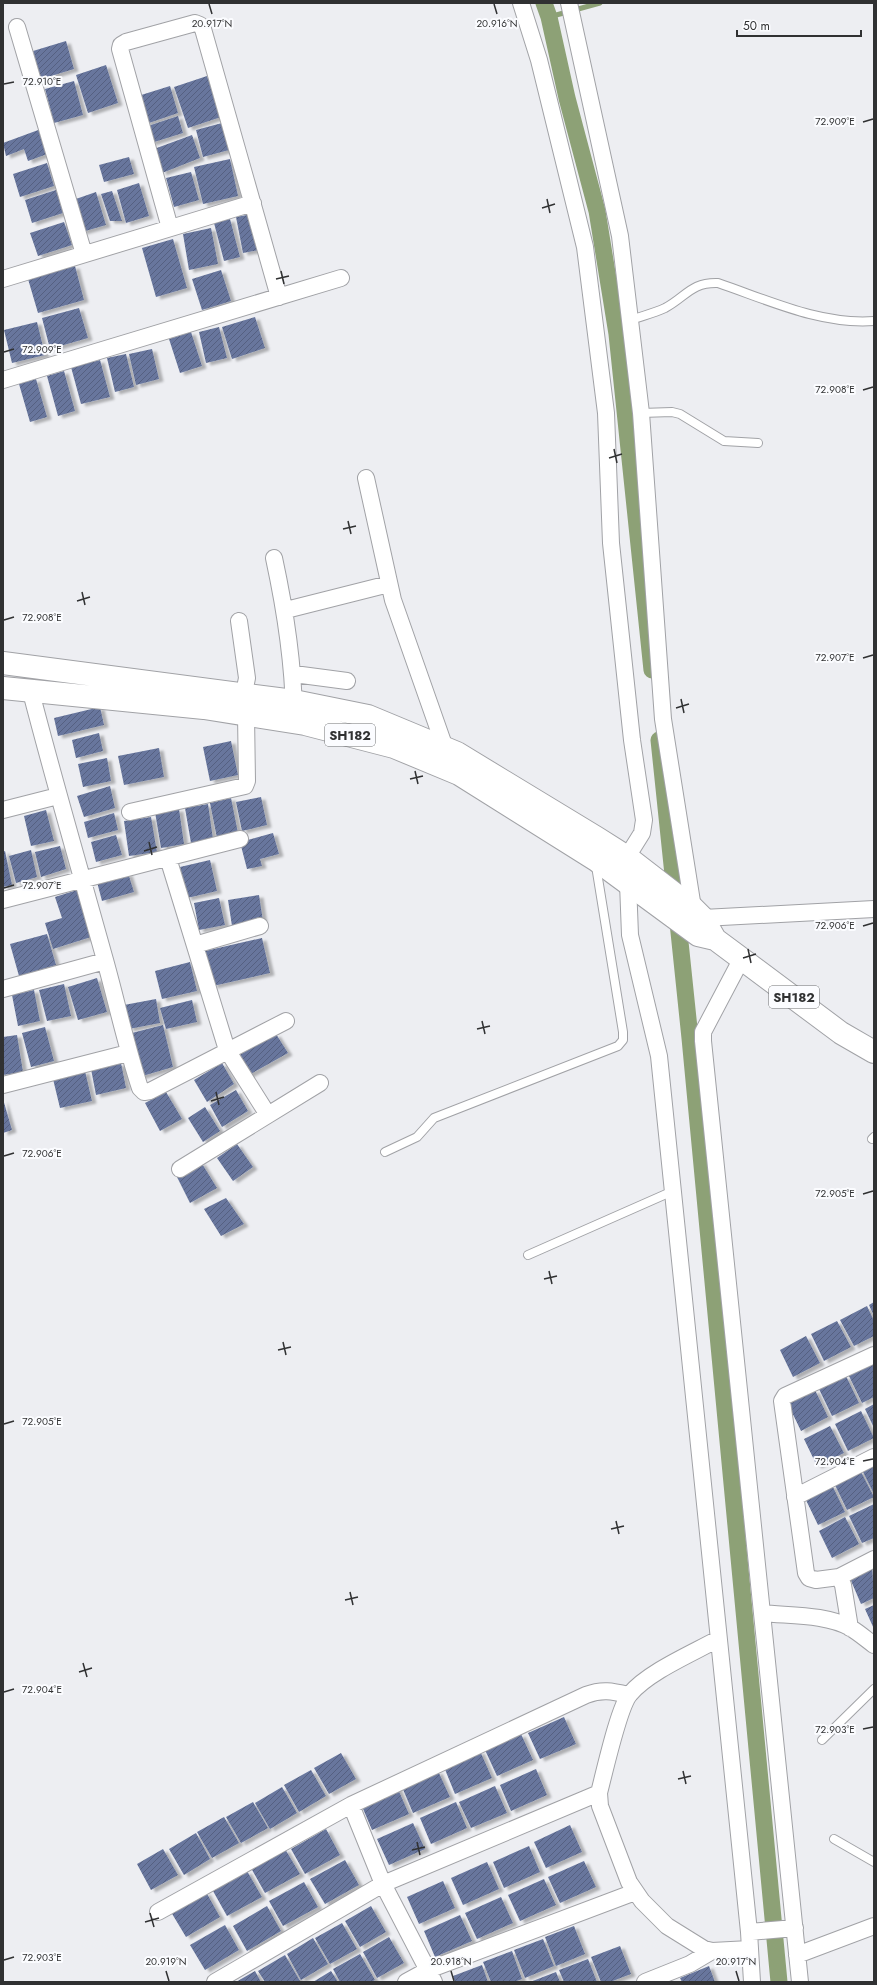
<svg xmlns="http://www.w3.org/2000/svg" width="877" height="1985" font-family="Jost,sans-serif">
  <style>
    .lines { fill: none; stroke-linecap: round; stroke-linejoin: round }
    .stream { stroke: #8da176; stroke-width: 5 }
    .canal { stroke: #8da176; stroke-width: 17 }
    .building { fill: url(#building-hatch); filter: url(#shadow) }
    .lane-casing { stroke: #a1a2a6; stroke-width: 10 }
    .street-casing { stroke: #a1a2a6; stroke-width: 18 }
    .primary-casing { stroke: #a1a2a6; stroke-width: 24 }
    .lane { stroke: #fff; stroke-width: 8 }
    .street { stroke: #fff; stroke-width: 16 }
    .primary { stroke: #fff; stroke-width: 22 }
    .ticks { fill: none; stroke: #303132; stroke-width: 1.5 }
    .labels { text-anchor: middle; stroke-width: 4; stroke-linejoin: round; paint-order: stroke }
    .shield { fill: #fbfcff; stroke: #6d6e70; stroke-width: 1 }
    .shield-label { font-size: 13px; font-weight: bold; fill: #303132 }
    .ticks-label { font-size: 10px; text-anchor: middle; fill: #303132; stroke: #fbfcff; stroke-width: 4; stroke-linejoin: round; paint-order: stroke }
  </style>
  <defs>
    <pattern id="building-hatch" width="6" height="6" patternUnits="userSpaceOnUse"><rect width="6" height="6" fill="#67769d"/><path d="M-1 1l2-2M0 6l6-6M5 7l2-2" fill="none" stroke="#556181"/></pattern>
    <filter id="shadow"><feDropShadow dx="4.5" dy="2.5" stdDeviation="1" flood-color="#0004"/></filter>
  </defs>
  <rect width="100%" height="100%" fill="#edeef2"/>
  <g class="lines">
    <path class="stream" d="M 549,17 L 600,3"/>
    <path class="canal" d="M 544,3 L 549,17 L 567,98 L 597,211 L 617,334 L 652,670
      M 659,740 L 690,1038 L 779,1982"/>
  </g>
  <path class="building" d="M 66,41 L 74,69 L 41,79 L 33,51 Z
    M 106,65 L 118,103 L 88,113 L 76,75 Z
    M 207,76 L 221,117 L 188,128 L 174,87 Z
    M 74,81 L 83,115 L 54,123 L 45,89 Z
    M 170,86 L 178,113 L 146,124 L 138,96 Z
    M 178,116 L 183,133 L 151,143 L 145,127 Z
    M 222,123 L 229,150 L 203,157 L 196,130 Z
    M 41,129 L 50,153 L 28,161 L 24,149 L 6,156 L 3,143 Z
    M 192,135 L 200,158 L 162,173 L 154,149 Z
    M 129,157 L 134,174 L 104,182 L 99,165 Z
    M 230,159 L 238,196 L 203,204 L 194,167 Z
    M 47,163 L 54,186 L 20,197 L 13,174 Z
    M 191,172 L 199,200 L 174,207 L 166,178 Z
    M 139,183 L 149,216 L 126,223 L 117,190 Z
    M 56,190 L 63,213 L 32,223 L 25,200 Z
    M 112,191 L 122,221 L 110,221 L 101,194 Z
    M 96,192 L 106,225 L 82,232 L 73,200 Z
    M 252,214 L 259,250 L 243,253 L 236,217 Z
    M 230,219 L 240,257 L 224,261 L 214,223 Z
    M 64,222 L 72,245 L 38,256 L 30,233 Z
    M 211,228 L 218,264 L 189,270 L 183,234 Z
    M 173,239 L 187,288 L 156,297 L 142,248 Z
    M 75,266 L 84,300 L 38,313 L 28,279 Z
    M 221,270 L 231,301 L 202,310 L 192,279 Z
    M 79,308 L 88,338 L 50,349 L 42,318 Z
    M 255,317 L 265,348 L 232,359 L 222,327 Z
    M 37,322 L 45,355 L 12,363 L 4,330 Z
    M 219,327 L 227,358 L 206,363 L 199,332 Z
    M 191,332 L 202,366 L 180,373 L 169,339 Z
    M 152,349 L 159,379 L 136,385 L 129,354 Z
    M 126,354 L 134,387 L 115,392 L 107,358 Z
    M 100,360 L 110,397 L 81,404 L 71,367 Z
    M 64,371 L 75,411 L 58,416 L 47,376 Z
    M 36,379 L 47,417 L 30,422 L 19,384 Z
    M 100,707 L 104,725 L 58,736 L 54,718 Z
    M 99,733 L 103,751 L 76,758 L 72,740 Z
    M 231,741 L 238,775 L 210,781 L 203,747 Z
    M 159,748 L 164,777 L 124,785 L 118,756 Z
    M 107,758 L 111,781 L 83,787 L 78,764 Z
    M 110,786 L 115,808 L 84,817 L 77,796 Z
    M 261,797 L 267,825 L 242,831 L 236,802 Z
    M 231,798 L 238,833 L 217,838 L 210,803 Z
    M 208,804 L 213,839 L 191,843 L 185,808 Z
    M 179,809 L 184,844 L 161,848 L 155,812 Z
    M 46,810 L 54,841 L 31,846 L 24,816 Z
    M 114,813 L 118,830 L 88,838 L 84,822 Z
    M 151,817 L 157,852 L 129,856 L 124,821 Z
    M 273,833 L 279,854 L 260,859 L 262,866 L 247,869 L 240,842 Z
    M 116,835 L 122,855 L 96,862 L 91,842 Z
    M 60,846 L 66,869 L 41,877 L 35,852 Z
    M 31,850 L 37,877 L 16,883 L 9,856 Z
    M 5,851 L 12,885 L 3,887 L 3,852 Z
    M 210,860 L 217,891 L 187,898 L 180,867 Z
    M 128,873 L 134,892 L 102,901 L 97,882 Z
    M 77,890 L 91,937 L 53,949 L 45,923 L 62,918 L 55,897 Z
    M 259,895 L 263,921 L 232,926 L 228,900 Z
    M 219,898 L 225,925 L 199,930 L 194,903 Z
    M 47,934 L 56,965 L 19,976 L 10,944 Z
    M 262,938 L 270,973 L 213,986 L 205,951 Z
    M 190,962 L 197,991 L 162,999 L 155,971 Z
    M 97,978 L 107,1012 L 78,1020 L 68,987 Z
    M 64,984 L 71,1016 L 47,1021 L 39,990 Z
    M 34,990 L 40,1021 L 18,1026 L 12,995 Z
    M 156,999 L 160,1023 L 129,1029 L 124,1005 Z
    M 192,1000 L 197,1022 L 166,1029 L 160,1008 Z
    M 163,1025 L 173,1067 L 139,1077 L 128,1034 Z
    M 45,1027 L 54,1061 L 31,1067 L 22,1033 Z
    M 276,1034 L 288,1053 L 247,1076 L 236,1057 Z
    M 17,1035 L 23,1072 L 3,1075 L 3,1037 Z
    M 121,1063 L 126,1088 L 96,1095 L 91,1069 Z
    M 222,1063 L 234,1084 L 207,1102 L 194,1080 Z
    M 85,1071 L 92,1101 L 60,1108 L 53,1079 Z
    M 236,1090 L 248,1111 L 222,1127 L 210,1105 Z
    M 166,1092 L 182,1119 L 160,1131 L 145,1103 Z
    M 3,1099 L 12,1130 L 3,1133 Z
    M 205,1107 L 220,1131 L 203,1142 L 188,1118 Z
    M 237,1144 L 253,1167 L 233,1181 L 217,1158 Z
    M 201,1162 L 217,1188 L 190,1203 L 176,1175 Z
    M 226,1198 L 244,1224 L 221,1236 L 204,1209 Z
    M 874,1302 L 874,1316 L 869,1305 Z
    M 867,1306 L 874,1321 L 874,1336 L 854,1346 L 840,1320 Z
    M 837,1321 L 851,1347 L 824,1361 L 811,1334 Z
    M 806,1336 L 820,1363 L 793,1377 L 780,1350 Z
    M 874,1363 L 874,1397 L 862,1403 L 849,1376 Z
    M 846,1376 L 859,1403 L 832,1416 L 819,1389 Z
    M 815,1390 L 828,1417 L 801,1431 L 788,1404 Z
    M 874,1404 L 874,1428 L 865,1409 Z
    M 861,1411 L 874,1438 L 848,1451 L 835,1424 Z
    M 830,1426 L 844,1453 L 817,1466 L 804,1439 Z
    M 874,1464 L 874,1494 L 862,1470 Z
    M 860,1470 L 874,1497 L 847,1510 L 834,1483 Z
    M 832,1485 L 845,1512 L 818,1525 L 805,1498 Z
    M 874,1504 L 874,1538 L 862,1543 L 849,1516 Z
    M 845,1517 L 859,1544 L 832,1558 L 819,1531 Z
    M 872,1565 L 874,1598 L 861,1604 L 849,1576 Z
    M 874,1605 L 874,1629 L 865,1609 Z
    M 564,1717 L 576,1744 L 540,1759 L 528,1733 Z
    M 521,1734 L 533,1760 L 497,1776 L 485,1750 Z
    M 480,1751 L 492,1778 L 455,1794 L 444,1767 Z
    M 341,1753 L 356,1779 L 329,1794 L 314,1768 Z
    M 536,1769 L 547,1795 L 511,1811 L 500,1785 Z
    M 311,1770 L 326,1796 L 299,1812 L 284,1785 Z
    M 438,1771 L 450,1797 L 413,1813 L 402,1787 Z
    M 495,1786 L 507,1813 L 471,1828 L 459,1802 Z
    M 282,1787 L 297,1813 L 270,1829 L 255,1803 Z
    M 397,1787 L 409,1814 L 372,1830 L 361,1804 Z
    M 253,1802 L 268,1828 L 241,1843 L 226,1817 Z
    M 456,1802 L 467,1828 L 431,1844 L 420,1818 Z
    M 224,1817 L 239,1843 L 212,1858 L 197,1832 Z
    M 413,1823 L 425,1849 L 389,1865 L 377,1839 Z
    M 570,1825 L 582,1852 L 546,1868 L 534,1842 Z
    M 326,1829 L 340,1855 L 305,1874 L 291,1849 Z
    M 196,1833 L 210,1859 L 184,1875 L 169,1849 Z
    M 529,1846 L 540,1872 L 504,1888 L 493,1862 Z
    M 163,1849 L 178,1875 L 151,1890 L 137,1864 Z
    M 285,1849 L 300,1874 L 265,1893 L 251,1868 Z
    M 345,1860 L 359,1885 L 325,1904 L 310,1879 Z
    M 584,1861 L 596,1887 L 560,1903 L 548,1877 Z
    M 487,1862 L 499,1889 L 463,1905 L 451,1878 Z
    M 247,1871 L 262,1897 L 227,1916 L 213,1891 Z
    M 544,1879 L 556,1905 L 520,1921 L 508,1895 Z
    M 443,1881 L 455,1908 L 419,1924 L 407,1897 Z
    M 304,1882 L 318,1907 L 283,1926 L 269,1901 Z
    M 206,1892 L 220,1917 L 186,1937 L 171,1912 Z
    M 501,1897 L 513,1923 L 477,1939 L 465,1913 Z
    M 267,1906 L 281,1931 L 247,1951 L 233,1926 Z
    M 371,1906 L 386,1932 L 360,1947 L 345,1921 Z
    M 460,1915 L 472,1941 L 435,1957 L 424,1931 Z
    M 342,1923 L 357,1949 L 330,1964 L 315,1938 Z
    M 225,1925 L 239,1950 L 205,1970 L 190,1945 Z
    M 574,1926 L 585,1954 L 556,1966 L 545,1937 Z
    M 389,1937 L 404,1963 L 377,1978 L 363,1952 Z
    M 313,1938 L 328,1964 L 301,1980 L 287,1954 Z
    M 543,1939 L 554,1966 L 525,1978 L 514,1950 Z
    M 620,1946 L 631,1974 L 610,1982 L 601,1982 L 591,1957 Z
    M 512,1951 L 522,1979 L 514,1982 L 491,1982 L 483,1962 Z
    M 360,1954 L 375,1980 L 371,1982 L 340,1982 L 333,1969 Z
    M 285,1955 L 300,1981 L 265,1982 L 258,1971 Z
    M 588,1959 L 597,1982 L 564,1982 L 559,1970 Z
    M 482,1965 L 488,1982 L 455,1982 L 453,1976 Z
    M 709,1966 L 715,1982 L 682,1982 L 680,1978 Z
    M 255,1971 L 261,1982 L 236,1982 Z
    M 331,1971 L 338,1982 L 313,1982 Z
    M 556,1972 L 560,1982 L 530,1982 Z"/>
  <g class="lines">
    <g class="lane-casing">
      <path id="lane" d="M 631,320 C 642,316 654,313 665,308 C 686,297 691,282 718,283 C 768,300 820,325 874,321
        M 641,413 L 672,412 L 680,414 L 724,441 L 758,443
        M 872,1139 L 874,1137
        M 385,1152 L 417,1137 L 434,1118 L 618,1046 L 623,1040 L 623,1032 L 596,866
        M 528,1255 L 673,1191
        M 822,1740 L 874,1689
        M 834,1839 L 874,1862"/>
    </g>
    <g class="street-casing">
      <path id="street" d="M 521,3 L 539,60 L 585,247 L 606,413 L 611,543 L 632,740 L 644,820 L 642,833 L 627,857 L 630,935 L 659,1056 L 749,1932 L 752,1982
        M 569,3 L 620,236 L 641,413 L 663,719 L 693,908
        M 17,27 L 84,254
        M 170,228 L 120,49 L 121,45 L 126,42 L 195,23 L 200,25 L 203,29 L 279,297
        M 3,279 L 253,203
        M 3,380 L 341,278
        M 366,478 L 393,600 L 445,748
        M 274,558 C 285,609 293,659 294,712
        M 286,610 L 389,584
        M 239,621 L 247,678 L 244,693
        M 294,674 L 347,681
        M 31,692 C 54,781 80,870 105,960 C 117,1003 126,1046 140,1088 L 144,1092 L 150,1091 L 286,1021
        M 3,810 L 58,796
        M 130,812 L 245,786 L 247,781 L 246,715
        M 168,858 L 227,1050 L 268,1115
        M 3,900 L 240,839
        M 703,918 L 874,909
        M 195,945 L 260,926
        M 742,958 L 703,1032 L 703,1041 L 800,1982
        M 3,989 L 105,961
        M 3,1085 L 128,1053
        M 180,1169 L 320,1083
        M 795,1497 L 874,1457
        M 839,1577 L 874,1559
        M 762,1613 C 790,1616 826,1614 851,1628 C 859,1633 866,1639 874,1645
        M 850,1628 L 843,1585 L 839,1577 L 816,1580 L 809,1578 L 806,1573 L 782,1401 L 785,1396 L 874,1355
        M 718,1639 C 693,1653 648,1672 630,1694 C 619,1706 604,1774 599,1793 L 600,1806 L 629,1882 L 642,1901 L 667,1926 L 704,1949 L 712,1951 L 750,1949
        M 351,1805 L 383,1884 L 434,1982
        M 158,1912 L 351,1805 L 586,1695 C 602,1689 612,1691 628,1695
        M 749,1932 L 795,1928
        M 797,1955 L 874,1926
        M 215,1982 L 383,1884 L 599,1793
        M 406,1982 L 428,1970 L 635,1892
        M 645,1982 L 690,1964 L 712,1951"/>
    </g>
    <g class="primary-casing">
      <path id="primary" d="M 3,663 L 294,701 L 368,716 L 457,753 L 597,838 L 627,857 L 693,908 L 703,918 L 715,939
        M 3,688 L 204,708 L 305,724 L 394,747 L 459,774 L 596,860 L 698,935 L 715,939 L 841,1033 L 874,1052"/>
    </g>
    <use href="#lane" class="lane"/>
    <use href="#street" class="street"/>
    <use href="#primary" class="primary"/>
  </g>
  <path class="ticks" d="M 209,4 L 212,14M 494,4 L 497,14M 4,84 L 14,82M 863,122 L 873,119M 547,199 L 550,213M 542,208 L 555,204M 281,271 L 284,284M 276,279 L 289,276M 4,352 L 14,349M 863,390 L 873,387M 614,449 L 617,463M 609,458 L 622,454M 348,521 L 351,534M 343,529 L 356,526M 82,592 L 85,605M 77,601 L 90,597M 4,620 L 14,617M 863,658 L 873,655M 681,699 L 684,713M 676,708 L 689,704M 415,771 L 418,784M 410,779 L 423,776M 149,842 L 152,855M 144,851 L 157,847M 4,888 L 14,885M 863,926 L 873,923M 748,949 L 751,963M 743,958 L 756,954M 482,1021 L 485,1034M 477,1029 L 490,1026M 216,1092 L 219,1105M 211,1101 L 224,1097M 4,1156 L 14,1153M 863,1194 L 873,1191M 549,1271 L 552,1284M 544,1279 L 557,1276M 283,1342 L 286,1355M 278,1350 L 291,1347M 4,1424 L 14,1421M 863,1461 L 873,1459M 616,1521 L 619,1534M 611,1529 L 624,1526M 350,1592 L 353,1605M 345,1600 L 358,1597M 83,1663 L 87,1677M 79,1672 L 92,1668M 4,1692 L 14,1689M 863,1729 L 873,1727M 683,1771 L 686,1784M 678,1779 L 691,1776M 417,1842 L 420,1855M 412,1850 L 425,1847M 150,1913 L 154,1927M 145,1922 L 159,1918M 4,1960 L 14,1957M 166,1971 L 169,1981M 451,1971 L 454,1981M 736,1971 L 739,1981"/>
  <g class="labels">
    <g class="shield">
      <rect x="325" y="724" width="50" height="22" rx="3"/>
      <rect x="769" y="986" width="50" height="22" rx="3"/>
    </g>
    <g class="shield-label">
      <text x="350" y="740">SH182</text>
      <text x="794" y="1002">SH182</text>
    </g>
  </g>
  <g class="ticks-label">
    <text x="212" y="27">20.917°N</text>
    <text x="497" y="27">20.916°N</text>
    <text x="42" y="85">72.910°E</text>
    <text x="835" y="125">72.909°E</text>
    <text x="42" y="353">72.909°E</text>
    <text x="835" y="393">72.908°E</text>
    <text x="42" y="621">72.908°E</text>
    <text x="835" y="661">72.907°E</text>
    <text x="42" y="889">72.907°E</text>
    <text x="835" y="929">72.906°E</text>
    <text x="42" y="1157">72.906°E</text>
    <text x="835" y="1197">72.905°E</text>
    <text x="42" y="1425">72.905°E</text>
    <text x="835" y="1465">72.904°E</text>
    <text x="42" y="1693">72.904°E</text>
    <text x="835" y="1733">72.903°E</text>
    <text x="42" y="1961">72.903°E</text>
    <text x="166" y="1965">20.919°N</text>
    <text x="451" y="1965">20.918°N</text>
    <text x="736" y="1965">20.917°N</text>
  </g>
  <rect width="877" height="1985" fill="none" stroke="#303132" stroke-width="8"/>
  <path d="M737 30v6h124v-6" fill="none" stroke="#303132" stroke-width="2"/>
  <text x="743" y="30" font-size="12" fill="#303132" stroke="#fbfcff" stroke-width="3" paint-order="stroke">50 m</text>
</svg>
